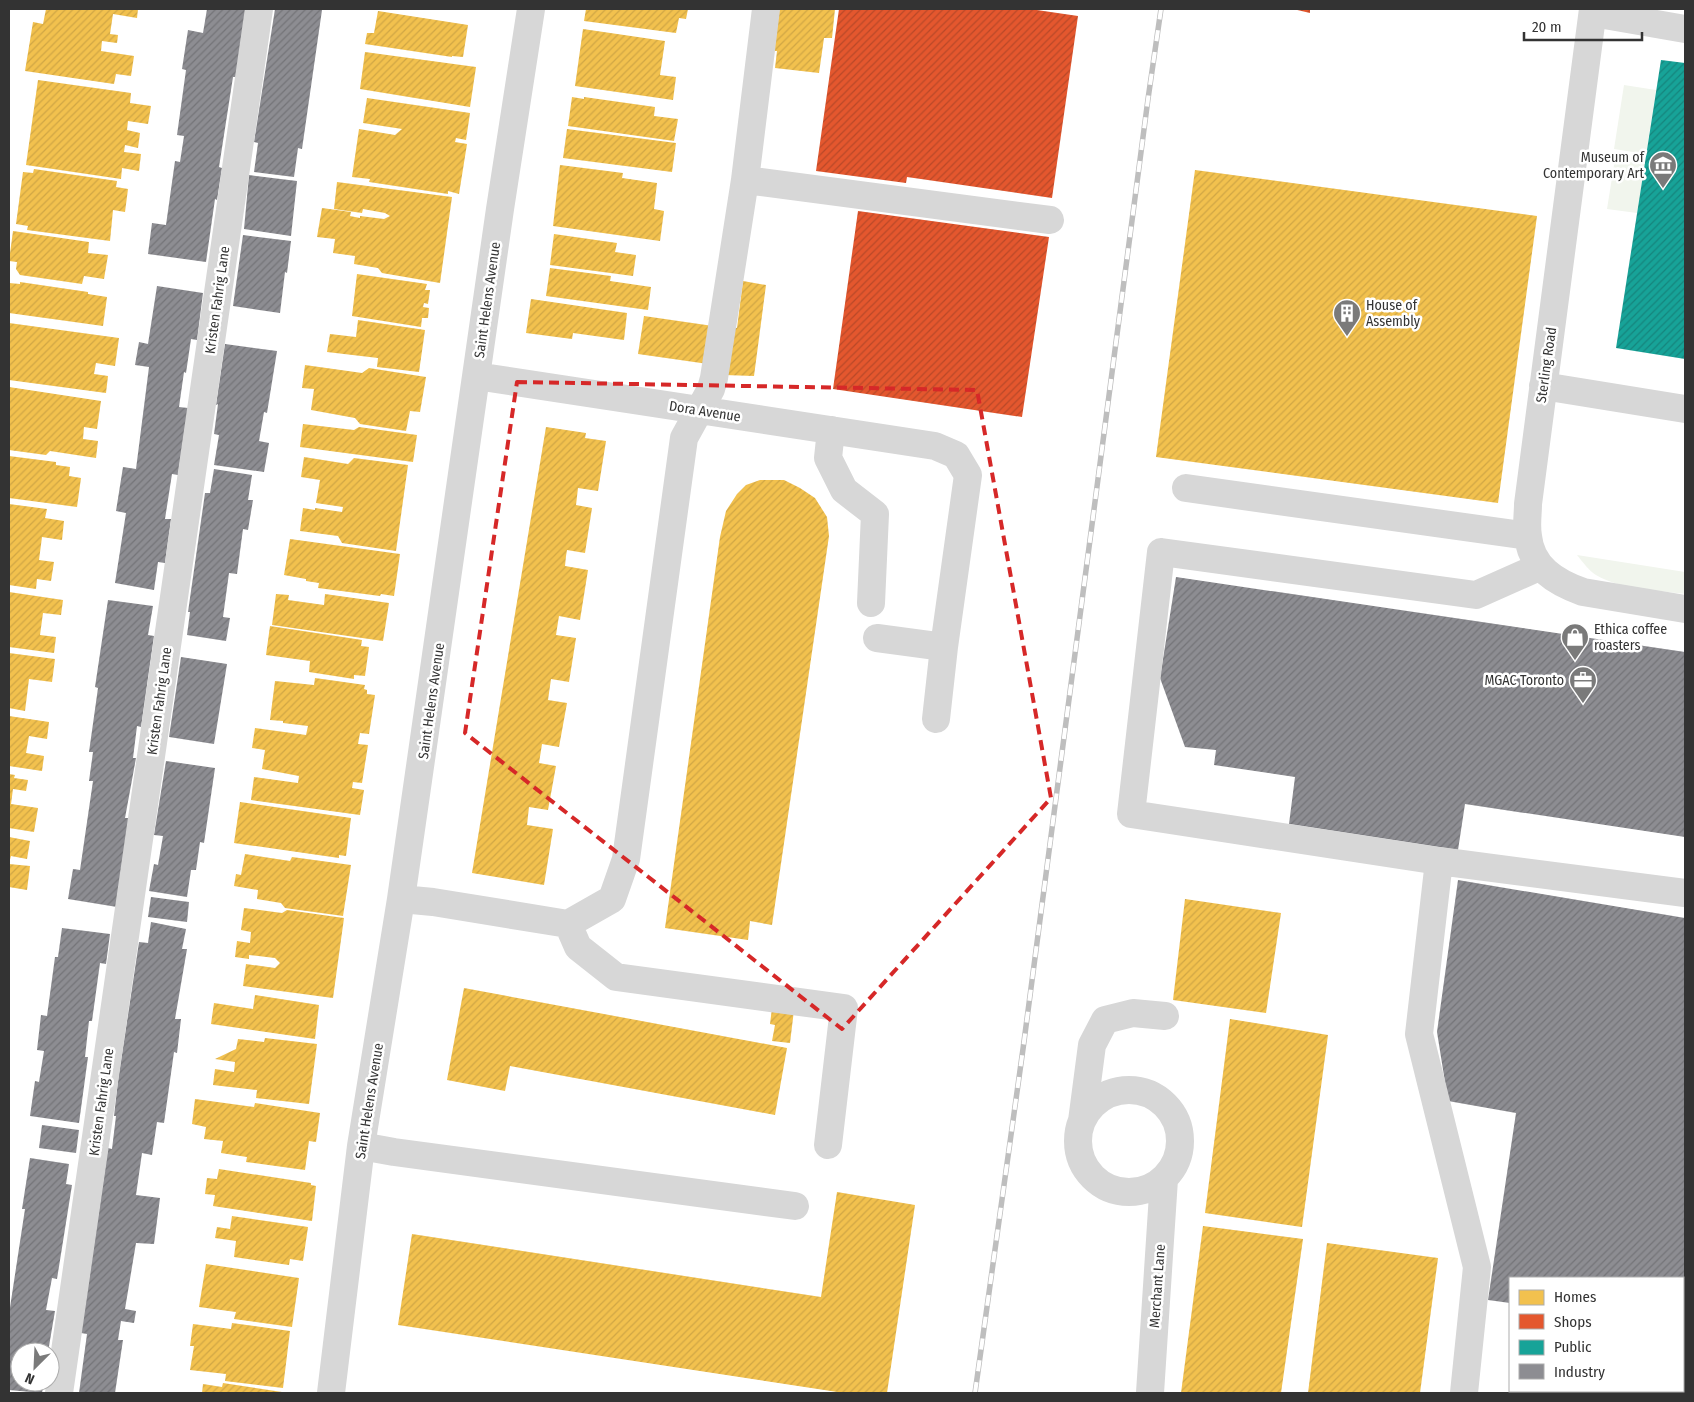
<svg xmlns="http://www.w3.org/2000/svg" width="1694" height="1402" font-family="'Fira Sans Condensed',sans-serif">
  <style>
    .grass { fill: #f1f5ed }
    .homes { fill: url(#homes-hatch) }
    .shops { fill: url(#shops-hatch) }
    .public { fill: url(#public-hatch) }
    .industry { fill: url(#industry-hatch) }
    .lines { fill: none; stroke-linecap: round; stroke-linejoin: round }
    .minor { stroke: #d7d7d7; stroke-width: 28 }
    .rail-casing { stroke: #bebebe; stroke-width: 5.5 }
    .rail { stroke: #fff; stroke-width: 4; stroke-dasharray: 11; stroke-linecap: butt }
    .marked { fill: none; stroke: #d62828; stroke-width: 4; stroke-dasharray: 10 6; stroke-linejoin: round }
    .labels { text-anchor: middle; stroke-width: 5; stroke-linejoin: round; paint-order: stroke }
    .poi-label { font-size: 14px; fill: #333; stroke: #fff; text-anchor: end }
    .street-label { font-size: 14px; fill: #333; stroke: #fff }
  </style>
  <defs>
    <pattern id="homes-hatch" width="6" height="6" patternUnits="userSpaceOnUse" patternTransform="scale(1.25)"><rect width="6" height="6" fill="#f2c14e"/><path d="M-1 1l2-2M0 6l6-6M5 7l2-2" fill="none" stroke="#d0a645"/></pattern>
    <pattern id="shops-hatch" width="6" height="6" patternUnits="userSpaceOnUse" patternTransform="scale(1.25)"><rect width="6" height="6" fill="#e4572e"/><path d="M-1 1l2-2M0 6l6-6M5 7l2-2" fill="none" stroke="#b94928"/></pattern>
    <pattern id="public-hatch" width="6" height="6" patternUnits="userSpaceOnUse" patternTransform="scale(1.25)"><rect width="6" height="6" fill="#17a398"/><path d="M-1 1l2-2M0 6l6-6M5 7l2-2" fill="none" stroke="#15857d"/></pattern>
    <pattern id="industry-hatch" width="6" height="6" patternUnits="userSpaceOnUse" patternTransform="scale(1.25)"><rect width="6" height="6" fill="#8d8d92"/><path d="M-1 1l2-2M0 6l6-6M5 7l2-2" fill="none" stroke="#747478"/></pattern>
  </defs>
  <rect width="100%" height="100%" fill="#fff"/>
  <path class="grass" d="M 1624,85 L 1656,90 L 1646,154 L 1614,149 Z
    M 1615,159 L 1645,164 L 1637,213 L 1607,209 Z
    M 1577,555 L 1685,572 L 1685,594 C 1657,590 1622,590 1596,575 C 1588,570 1583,562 1577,555 Z"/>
  <path class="homes" d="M 46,9 L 138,9 L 137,18 L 113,14 L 110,34 L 118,35 L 117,43 L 102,41 L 101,51 L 134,56 L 131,76 L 116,74 L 114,84 L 25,71 L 33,22 L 43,24 Z
    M 586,9 L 688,9 L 686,19 L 679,18 L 676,33 L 584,21 Z
    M 777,9 L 835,9 L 832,38 L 824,38 L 819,73 L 775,68 L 777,51 L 771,51 Z
    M 378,11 L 468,25 L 463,57 L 452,56 L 452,57 L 365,44 L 367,33 L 374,33 Z
    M 583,29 L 665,41 L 660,75 L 676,77 L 673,100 L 575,86 Z
    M 365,52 L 476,67 L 470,107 L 360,89 Z
    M 38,80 L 131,93 L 130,103 L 151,106 L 148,124 L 128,121 L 127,130 L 140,133 L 138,148 L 125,145 L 124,152 L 141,154 L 139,171 L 122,168 L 121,179 L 26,165 Z
    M 572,97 L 584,99 L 584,97 L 655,107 L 654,116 L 678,119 L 674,141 L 568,126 Z
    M 367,98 L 470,113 L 466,140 L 456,138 L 455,142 L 467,144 L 459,194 L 448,191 L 448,194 L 369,182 L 370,179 L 352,177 L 359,129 L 395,135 L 402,129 L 363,123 Z
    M 567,129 L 676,143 L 672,172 L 563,158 Z
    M 560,165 L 623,173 L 622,178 L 657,183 L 654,209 L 664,211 L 660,241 L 553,226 Z
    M 34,169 L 117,181 L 116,187 L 128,189 L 125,212 L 113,210 L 110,241 L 27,230 L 28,226 L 16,224 L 23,172 L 33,173 Z
    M 1195,170 L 1537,216 L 1498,503 L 1156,457 Z
    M 337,182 L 452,197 L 440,283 L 382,273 L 378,268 L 354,264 L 355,256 L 333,253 L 335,239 L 317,237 L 322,208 L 351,212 L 350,216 L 360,218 L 360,216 L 384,219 L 390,216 L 385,213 L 363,209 L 362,213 L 334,209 Z
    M 13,231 L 89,242 L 88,253 L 108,255 L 104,279 L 84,276 L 82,284 L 20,275 L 16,269 L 17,262 L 9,261 Z
    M 554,234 L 617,243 L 615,252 L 636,255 L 633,276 L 550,265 Z
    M 550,268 L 611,276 L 610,281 L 651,287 L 648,310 L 546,296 Z
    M 357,274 L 427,284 L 425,290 L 430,290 L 428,304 L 424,303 L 423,307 L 429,308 L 428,318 L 422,318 L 421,327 L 352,316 Z
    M 743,281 L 766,285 L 754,376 L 724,375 L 730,326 L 737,328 Z
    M 20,282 L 88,292 L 88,294 L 107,297 L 103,326 L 9,313 L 9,283 L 20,284 Z
    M 531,299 L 627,313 L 624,340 L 573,333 L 572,339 L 526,333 Z
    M 644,316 L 713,326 L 708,364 L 638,354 Z
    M 358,320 L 425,330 L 419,372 L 377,367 L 378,358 L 327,352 L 330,334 L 356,337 Z
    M 9,323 L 119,338 L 115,366 L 96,363 L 94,374 L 108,376 L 106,393 L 9,380 Z
    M 305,365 L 362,373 L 369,368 L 426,377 L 420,412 L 410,411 L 406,431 L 360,424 L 355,418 L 311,410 L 314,389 L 302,388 Z
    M 9,387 L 101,401 L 97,429 L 84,427 L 83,439 L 98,441 L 96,458 L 50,451 L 46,455 L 9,450 Z
    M 303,424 L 354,430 L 359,427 L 417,435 L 413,462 L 300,447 Z
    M 546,427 L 586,433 L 585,438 L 606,441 L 598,491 L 578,488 L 576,505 L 592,508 L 585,553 L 567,550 L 566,556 L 565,566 L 588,570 L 580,620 L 559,616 L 558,622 L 556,635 L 576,638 L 569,682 L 551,679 L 548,700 L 567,703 L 559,747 L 542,744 L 539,763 L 556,766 L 548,810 L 529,807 L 527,825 L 553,829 L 544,885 L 472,873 Z
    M 9,456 L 56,462 L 56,465 L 70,467 L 69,476 L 81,478 L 77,507 L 9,498 Z
    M 304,457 L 348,464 L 354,458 L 408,465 L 396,551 L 342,543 L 338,536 L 300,531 L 303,508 L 315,510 L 315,508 L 342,512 L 343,507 L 316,503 L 320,480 L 301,477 Z
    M 760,480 L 784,480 L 800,488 L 815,498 L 827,517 L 829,536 L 772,925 L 750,921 L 748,940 L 665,928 L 720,537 L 726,511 L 737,494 L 746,485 Z
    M 9,504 L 47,509 L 45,518 L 64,521 L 62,540 L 42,537 L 39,560 L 54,562 L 51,581 L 37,579 L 36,589 L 9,585 Z
    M 290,539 L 400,554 L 394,596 L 381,594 L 380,596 L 318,588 L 319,583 L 306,581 L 306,579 L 284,575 Z
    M 9,592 L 63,600 L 61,615 L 43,613 L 40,635 L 56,637 L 54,653 L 9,647 Z
    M 276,594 L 289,595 L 288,600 L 324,605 L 325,594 L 389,603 L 383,641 L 272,625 Z
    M 270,626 L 362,640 L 361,646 L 369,647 L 365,676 L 354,675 L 354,679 L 309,672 L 310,661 L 266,655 Z
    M 9,653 L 55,659 L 52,682 L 29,679 L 25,711 L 9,708 Z
    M 315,678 L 365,685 L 364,689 L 367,690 L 367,694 L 375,695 L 369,734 L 360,733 L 358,744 L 368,745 L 362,783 L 353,782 L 352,788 L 364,790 L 360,815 L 251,800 L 254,777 L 298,783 L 299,776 L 262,769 L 265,750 L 252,748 L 255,728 L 306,735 L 308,726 L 283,723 L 283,721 L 270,720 L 275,681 L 314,685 Z
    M 9,716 L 49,722 L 47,739 L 29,736 L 26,753 L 44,756 L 42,771 L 9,766 Z
    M 9,774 L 15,775 L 14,778 L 28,780 L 26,791 L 13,789 L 11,804 L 38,808 L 34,832 L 9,828 Z
    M 240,802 L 351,818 L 346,856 L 339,855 L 339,858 L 234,843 Z
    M 9,837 L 30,841 L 27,859 L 11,856 L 9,863 Z
    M 245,854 L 290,861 L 292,857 L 351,865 L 343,916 L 285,908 L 281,903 L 257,899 L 258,890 L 234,886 L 236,874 L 241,875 Z
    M 9,864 L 30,866 L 27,890 L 9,887 Z
    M 1185,899 L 1281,913 L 1266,1013 L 1173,1000 Z
    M 244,908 L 282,913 L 287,910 L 344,918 L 333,998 L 243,986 L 246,964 L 275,968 L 280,963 L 275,958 L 249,955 L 249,959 L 235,957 L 237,941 L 250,943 L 251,932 L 241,930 Z
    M 464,988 L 787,1048 L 775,1115 L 510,1066 L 505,1091 L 447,1080 Z
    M 255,995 L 319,1005 L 315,1039 L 211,1024 L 214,1003 L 253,1009 Z
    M 772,1008 L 794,1010 L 790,1043 L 772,1041 L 775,1025 L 770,1024 Z
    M 1230,1019 L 1328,1035 L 1302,1227 L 1205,1213 Z
    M 265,1038 L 317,1044 L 309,1104 L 256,1098 L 257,1090 L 213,1085 L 215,1069 L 234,1072 L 235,1062 L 215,1059 L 236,1049 L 238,1039 L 264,1042 Z
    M 195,1099 L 254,1107 L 255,1103 L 320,1113 L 316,1142 L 309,1141 L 305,1170 L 246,1162 L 247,1157 L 221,1153 L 223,1141 L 204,1139 L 206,1127 L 192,1124 Z
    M 219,1169 L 311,1183 L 311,1185 L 316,1186 L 312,1221 L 213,1206 L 215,1195 L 205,1194 L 207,1178 L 217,1179 Z
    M 837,1192 L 915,1205 L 887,1393 L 844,1393 L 398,1325 L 412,1234 L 821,1297 Z
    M 232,1216 L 308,1227 L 303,1261 L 290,1259 L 289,1265 L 234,1257 L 236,1241 L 215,1238 L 217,1227 L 230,1229 Z
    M 1203,1226 L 1303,1239 L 1281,1393 L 1181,1393 Z
    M 1327,1243 L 1438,1258 L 1420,1393 L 1308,1393 Z
    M 206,1264 L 299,1278 L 292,1327 L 234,1319 L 236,1312 L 199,1307 Z
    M 232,1323 L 290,1331 L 283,1388 L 225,1381 L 226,1374 L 190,1370 L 194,1346 L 190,1346 L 193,1324 L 231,1329 Z
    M 223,1383 L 282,1392 L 282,1393 L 202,1393 L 203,1384 L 222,1387 Z"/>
  <path class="shops" d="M 839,9 L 1030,9 L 1078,16 L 1052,198 L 907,177 L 906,183 L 816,171 Z
    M 1293,9 L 1310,9 L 1310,13 Z
    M 858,211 L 1049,237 L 1022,417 L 833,389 Z"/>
  <path class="public" d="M 1661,60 L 1685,63 L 1685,359 L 1616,348 Z"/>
  <path class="industry" d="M 207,9 L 249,9 L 236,77 L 233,77 L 219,167 L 222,168 L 217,200 L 215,199 L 206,262 L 148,254 L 152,223 L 166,225 L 175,161 L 180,162 L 184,136 L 177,135 L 186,70 L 182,69 L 188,30 L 203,33 Z
    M 275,9 L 322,10 L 302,149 L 298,148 L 294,177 L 254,172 L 258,143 L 254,142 Z
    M 249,175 L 297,181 L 291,236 L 244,229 Z
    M 243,235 L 291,241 L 287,273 L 285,272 L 280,313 L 233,306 Z
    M 157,286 L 203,293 L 197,340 L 191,339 L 186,373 L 184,372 L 179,407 L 188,408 L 178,475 L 172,474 L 165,519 L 171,519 L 165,563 L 158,562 L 154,590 L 115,583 L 126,513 L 116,511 L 123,467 L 136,469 L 149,367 L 135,365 L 139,342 L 148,344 Z
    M 225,344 L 277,351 L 267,413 L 264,412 L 259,441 L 269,443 L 264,472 L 214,465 L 219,435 L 214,434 L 218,404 L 216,405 Z
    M 214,469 L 252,475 L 248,500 L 253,500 L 248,530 L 243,529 L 237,574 L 229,573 L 223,617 L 230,618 L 226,641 L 187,635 L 190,612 L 188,612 L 205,493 L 210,493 Z
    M 1176,577 L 1685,652 L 1685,837 L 1465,804 L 1458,850 L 1289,824 L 1295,777 L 1214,765 L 1216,750 L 1185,747 L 1160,678 Z
    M 108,600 L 153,606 L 148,635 L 154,636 L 141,727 L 137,726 L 133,758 L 136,758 L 125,818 L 130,818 L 117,907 L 68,899 L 73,869 L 80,870 L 93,781 L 89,781 L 93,752 L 89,752 L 98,688 L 95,687 Z
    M 181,657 L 227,664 L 214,744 L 169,737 Z
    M 166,761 L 215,768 L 204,843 L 200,842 L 196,870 L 191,870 L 187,897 L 149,891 L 154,864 L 158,865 L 163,836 L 154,835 Z
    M 1458,880 L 1685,918 L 1685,1393 L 1515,1393 L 1515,1391 L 1683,1391 L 1683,1278 L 1510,1278 L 1510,1303 L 1488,1300 L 1516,1113 L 1448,1101 L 1437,1032 Z
    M 151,897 L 189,902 L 187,922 L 148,917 Z
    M 151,922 L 186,929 L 182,949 L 187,949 L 175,1019 L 181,1019 L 177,1053 L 174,1052 L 164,1123 L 157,1122 L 152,1155 L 142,1153 L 136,1195 L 160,1198 L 154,1244 L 136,1243 L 125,1309 L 136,1311 L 134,1323 L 121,1321 L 118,1340 L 123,1340 L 115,1393 L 79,1393 L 87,1334 L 81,1333 L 108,1148 L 112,1149 L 116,1116 L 114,1116 L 118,1081 L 139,942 L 148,943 Z
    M 62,928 L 110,934 L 106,964 L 100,963 L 92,1021 L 89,1021 L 85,1057 L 88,1057 L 79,1123 L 30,1116 L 35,1081 L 39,1082 L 44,1051 L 37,1050 L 41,1015 L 47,1016 L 55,957 L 58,957 Z
    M 42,1125 L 79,1130 L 76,1153 L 39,1148 Z
    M 30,1158 L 69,1164 L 66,1184 L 72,1185 L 57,1279 L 52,1278 L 46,1310 L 55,1311 L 48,1352 L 20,1352 L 20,1382 L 44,1382 L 42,1393 L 9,1390 L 9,1314 L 25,1209 L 22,1209 Z"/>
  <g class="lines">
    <path class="minor" d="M 1593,9 L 1528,504 C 1528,514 1526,525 1528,536 C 1531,567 1555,582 1583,592 L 1685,609
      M 1593,13 L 1685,29
      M 745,180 L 1050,220
      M 476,376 L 935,446 L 956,455 L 968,475 L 944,647 L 936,719
      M 1543,386 L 1685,409
      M 831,430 L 828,458 L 844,490 L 875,514 L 871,603
      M 1186,488 L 1528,536
      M 877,638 L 944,647
      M 1439,861 L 1131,814 L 1161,552 L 1476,595 L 1539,567
      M 401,899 L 433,902 L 568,924 L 578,947 L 616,977 L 844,1008 L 828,1145
      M 568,924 L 612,899 L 626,859 L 684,438 L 711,389 L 714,378 L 745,180 L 766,9
      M1078 1141a51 51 0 1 1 102 0a51 51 0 1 1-102 0Z
      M 1082,1121 L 1092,1045 L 1105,1020 L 1133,1013 L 1165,1016
      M 361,1146 L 394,1152 L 795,1206
      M 59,1393 L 259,9
      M 331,1393 L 361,1146 L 401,899 L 500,209 L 531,9
      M 1150,1393 L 1164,1179
      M 1464,1393 L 1477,1267 L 1419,1034 L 1439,861 L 1685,893"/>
    <g class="rail-casing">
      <path id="rail" d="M 975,1393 L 1023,1049 L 1148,99 L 1161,9"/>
    </g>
    <use href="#rail" class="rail"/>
  </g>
  <path class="marked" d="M 517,382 L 977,390 L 1051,798 L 842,1029 L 465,733 Z"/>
  <defs>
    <g id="museum-pin" transform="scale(1.4375)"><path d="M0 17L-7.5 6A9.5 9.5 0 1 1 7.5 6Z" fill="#7a7a7a" stroke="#fff"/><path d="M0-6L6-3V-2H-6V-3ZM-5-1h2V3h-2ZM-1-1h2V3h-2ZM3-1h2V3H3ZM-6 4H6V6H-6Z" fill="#fff"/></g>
    <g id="building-pin" transform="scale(1.4375)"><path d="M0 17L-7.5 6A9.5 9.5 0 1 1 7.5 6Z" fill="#7a7a7a" stroke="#fff"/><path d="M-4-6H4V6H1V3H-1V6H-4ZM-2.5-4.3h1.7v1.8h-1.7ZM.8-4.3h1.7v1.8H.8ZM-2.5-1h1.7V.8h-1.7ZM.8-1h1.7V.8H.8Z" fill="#fff"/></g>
    <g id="shop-pin" transform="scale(1.4375)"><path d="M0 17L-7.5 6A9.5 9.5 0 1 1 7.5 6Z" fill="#7a7a7a" stroke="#fff"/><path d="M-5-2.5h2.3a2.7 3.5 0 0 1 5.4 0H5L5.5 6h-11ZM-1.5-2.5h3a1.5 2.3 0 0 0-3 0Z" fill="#fff"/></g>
    <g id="office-pin" transform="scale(1.4375)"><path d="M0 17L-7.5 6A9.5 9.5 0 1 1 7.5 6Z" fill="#7a7a7a" stroke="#fff"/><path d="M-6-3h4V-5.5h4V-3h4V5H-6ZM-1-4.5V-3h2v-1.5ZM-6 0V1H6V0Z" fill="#fff"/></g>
  </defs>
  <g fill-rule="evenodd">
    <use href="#museum-pin" x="1663" y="165"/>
    <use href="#building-pin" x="1347" y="313"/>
    <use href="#shop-pin" x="1575" y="637"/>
    <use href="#office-pin" x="1583" y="680"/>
  </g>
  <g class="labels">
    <g class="poi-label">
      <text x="1644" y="162">Museum of<tspan x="1644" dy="16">Contemporary Art</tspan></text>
      <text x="1366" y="310" text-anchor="start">House of<tspan x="1366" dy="16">Assembly</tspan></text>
      <text x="1594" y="634" text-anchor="start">Ethica coffee<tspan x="1594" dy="16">roasters</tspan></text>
      <text x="1564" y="685">MGAC Toronto</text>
    </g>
    <g class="street-label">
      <text transform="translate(217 300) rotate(-82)" y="5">Kristen Fahrig Lane</text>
      <text transform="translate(487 300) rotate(-82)" y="5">Saint Helens Avenue</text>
      <text transform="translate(1546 365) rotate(-82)" y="5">Sterling Road</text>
      <text transform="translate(705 411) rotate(9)" y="5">Dora Avenue</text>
      <text transform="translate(159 701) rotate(-82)" y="5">Kristen Fahrig Lane</text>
      <text transform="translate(431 701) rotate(-82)" y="5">Saint Helens Avenue</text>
      <text transform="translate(369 1101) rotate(-81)" y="5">Saint Helens Avenue</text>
      <text transform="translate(101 1102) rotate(-82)" y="5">Kristen Fahrig Lane</text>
      <text transform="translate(1157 1286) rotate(-86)" y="5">Merchant Lane</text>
    </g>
  </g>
  <rect width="1694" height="1402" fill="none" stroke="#333333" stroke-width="20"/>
  <rect x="1509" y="1277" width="175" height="115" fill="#ffffff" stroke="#adadad"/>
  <rect x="1519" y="1290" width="25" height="15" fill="#f2c14e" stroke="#adadad"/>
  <text x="1554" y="1302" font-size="15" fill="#333333">Homes</text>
  <rect x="1519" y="1314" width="25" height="15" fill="#e4572e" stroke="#adadad"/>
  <text x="1554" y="1327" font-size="15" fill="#333333">Shops</text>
  <rect x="1519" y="1340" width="25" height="15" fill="#17a398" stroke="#adadad"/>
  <text x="1554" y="1352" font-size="15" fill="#333333">Public</text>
  <rect x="1519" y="1364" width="25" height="15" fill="#8d8d92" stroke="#adadad"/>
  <text x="1554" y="1377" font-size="15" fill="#333333">Industry</text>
  <g transform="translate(35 1367) rotate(204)"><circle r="24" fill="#ffffff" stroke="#adadad"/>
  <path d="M0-4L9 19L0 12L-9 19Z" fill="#7a7a7a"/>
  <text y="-8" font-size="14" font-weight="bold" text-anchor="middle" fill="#333333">N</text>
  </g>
  <path d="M1524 32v8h118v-8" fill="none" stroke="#333333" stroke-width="2.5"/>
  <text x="1532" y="32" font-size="15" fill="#333333" stroke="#ffffff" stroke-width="4" paint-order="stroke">20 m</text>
</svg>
